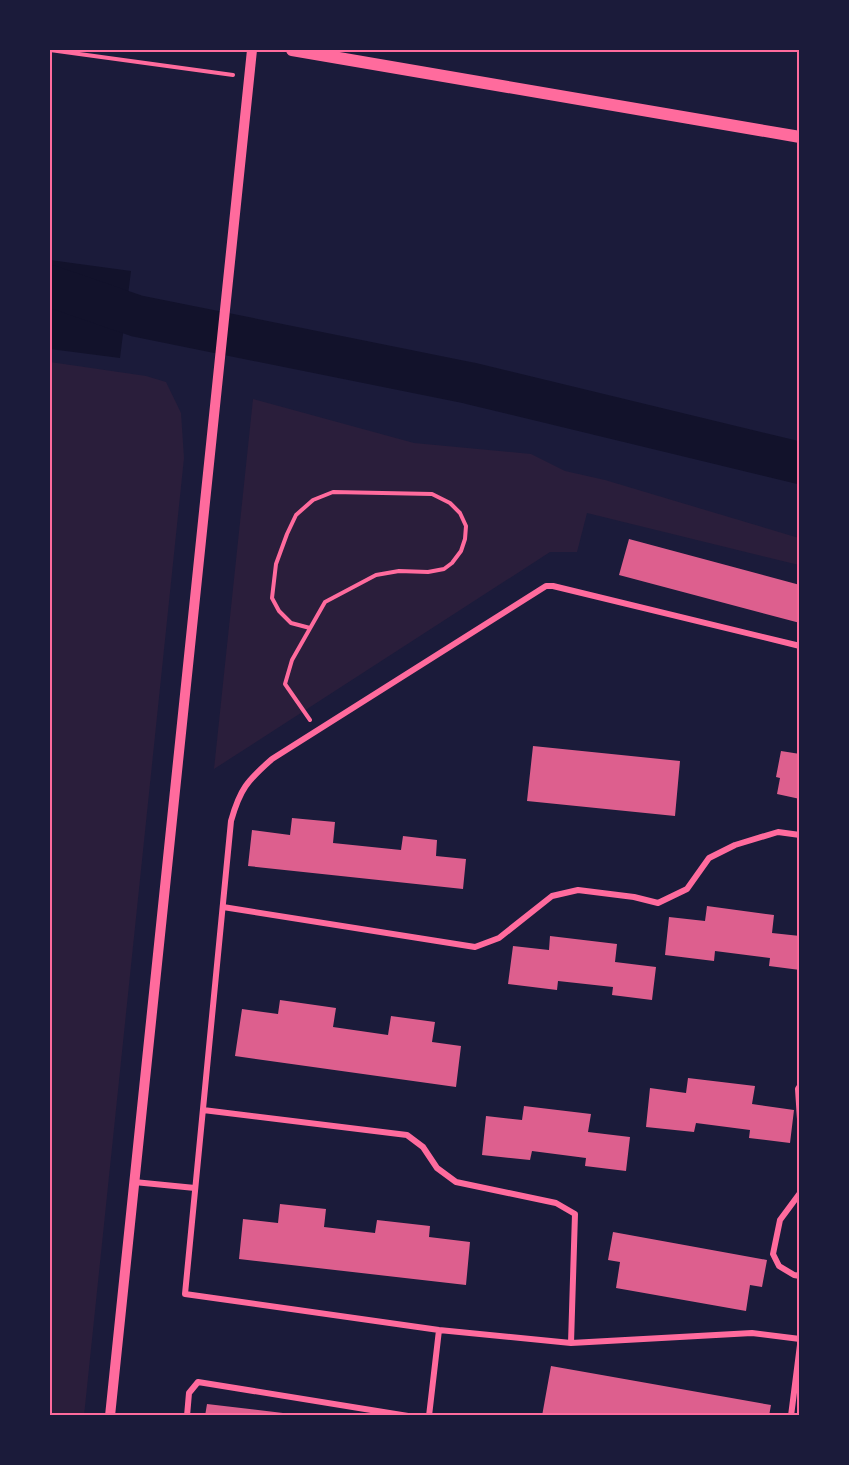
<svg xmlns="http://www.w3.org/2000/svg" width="849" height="1465" font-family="'Alegreya Sans',sans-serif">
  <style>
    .green { fill: #2a1e3b }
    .water { fill: #12122b }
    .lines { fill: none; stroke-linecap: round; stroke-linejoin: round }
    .river { stroke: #12122b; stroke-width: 42 }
    .building { fill: #dd5f8e }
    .path { stroke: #ff6b9d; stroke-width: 4 }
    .minor { stroke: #ff6b9d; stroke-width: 6 }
    .tertiary { stroke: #ff6b9d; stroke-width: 10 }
    .secondary { stroke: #ff6b9d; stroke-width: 12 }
    .neatline { fill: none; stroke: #ff6b9d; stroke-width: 2 }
  </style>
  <rect width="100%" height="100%" fill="#1b1b3a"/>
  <path class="green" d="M 50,362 L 146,376 L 166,382 L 181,413 L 184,458 L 84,1416 L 50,1415 Z
    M 253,399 L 414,443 L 531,454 L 565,471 L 605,480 L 799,538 L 799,565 L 587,513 L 577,552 L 550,552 L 214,769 Z"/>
  <path class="water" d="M 50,260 L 131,271 L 120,358 L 50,349 Z"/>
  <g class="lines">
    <path class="river" d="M 50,286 L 137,316 L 469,383 L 800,463"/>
  </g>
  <path class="building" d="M 629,539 L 800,585 L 800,623 L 619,575 Z
    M 533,746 L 680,761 L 675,816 L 527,801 Z
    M 781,751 L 800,754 L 800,799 L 777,794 L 780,778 L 776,777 Z
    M 292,818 L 335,822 L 333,843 L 401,850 L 403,836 L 437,840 L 436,856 L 466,859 L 463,889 L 248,866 L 252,830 L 290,835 Z
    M 707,906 L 774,915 L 772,933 L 800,936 L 800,970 L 769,966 L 770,958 L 715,951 L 714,961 L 665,955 L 669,917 L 705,921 Z
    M 550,936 L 617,944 L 615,962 L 656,967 L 652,1000 L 612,995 L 613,987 L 558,981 L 557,990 L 508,984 L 513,946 L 549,950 Z
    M 280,1000 L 336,1008 L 333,1027 L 388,1035 L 391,1016 L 435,1022 L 432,1042 L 461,1046 L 456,1087 L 235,1056 L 242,1009 L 278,1014 Z
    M 688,1078 L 755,1086 L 752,1104 L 794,1110 L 790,1143 L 749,1138 L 750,1130 L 696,1123 L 694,1132 L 646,1127 L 650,1088 L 686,1093 Z
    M 524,1106 L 591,1114 L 588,1132 L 630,1137 L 626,1171 L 585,1166 L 586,1158 L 532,1151 L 530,1160 L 482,1155 L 486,1116 L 522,1120 Z
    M 280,1204 L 326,1209 L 324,1227 L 375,1233 L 377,1220 L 430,1226 L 429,1237 L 470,1242 L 466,1285 L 239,1259 L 243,1219 L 278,1223 Z
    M 613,1232 L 767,1260 L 762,1287 L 750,1285 L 746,1311 L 616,1288 L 620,1262 L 608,1260 Z
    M 551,1366 L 771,1405 L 769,1416 L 542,1416 Z
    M 207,1404 L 283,1413 L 284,1416 L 205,1416 Z"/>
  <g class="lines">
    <path class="path" d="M 50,50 L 233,75
      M 310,720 L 285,684 L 292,660 L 325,602 L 376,575 L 399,571 L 428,572 L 444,569 L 452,563 L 461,551 L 465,539 L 466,526 L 460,513 L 450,503 L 432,494 L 333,492 L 313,500 L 296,515 L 287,534 L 276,564 L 272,598 L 279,611 L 291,623 L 310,628"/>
    <path class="minor" d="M 800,646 L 553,586 L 546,586 L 272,759 C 247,781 240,789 231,821 L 185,1294 L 439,1330 L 571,1343 L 752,1333 L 800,1339
      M 223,907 L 475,947 L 499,938 L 552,896 L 578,890 L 634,897 L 658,903 L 687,889 L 709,858 L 735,845 L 778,832 L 800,835
      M 800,1086 L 798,1089 L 800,1119
      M 203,1110 L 407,1135 L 423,1147 L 437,1168 L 456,1182 L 556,1203 L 575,1214 L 571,1343
      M 134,1182 L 195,1188
      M 800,1193 L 780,1220 L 773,1254 L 779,1266 L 794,1275 L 800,1276
      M 187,1416 L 189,1393 L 198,1382 L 408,1416
      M 429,1416 L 439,1330
      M 791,1416 L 800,1345"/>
    <path class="tertiary" d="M 110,1416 L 252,50"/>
    <path class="secondary" d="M 292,50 L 800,137"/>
  </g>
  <rect width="849" height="1465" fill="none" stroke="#1b1b3a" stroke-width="102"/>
  <rect x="51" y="51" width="747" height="1363" class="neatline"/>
</svg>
